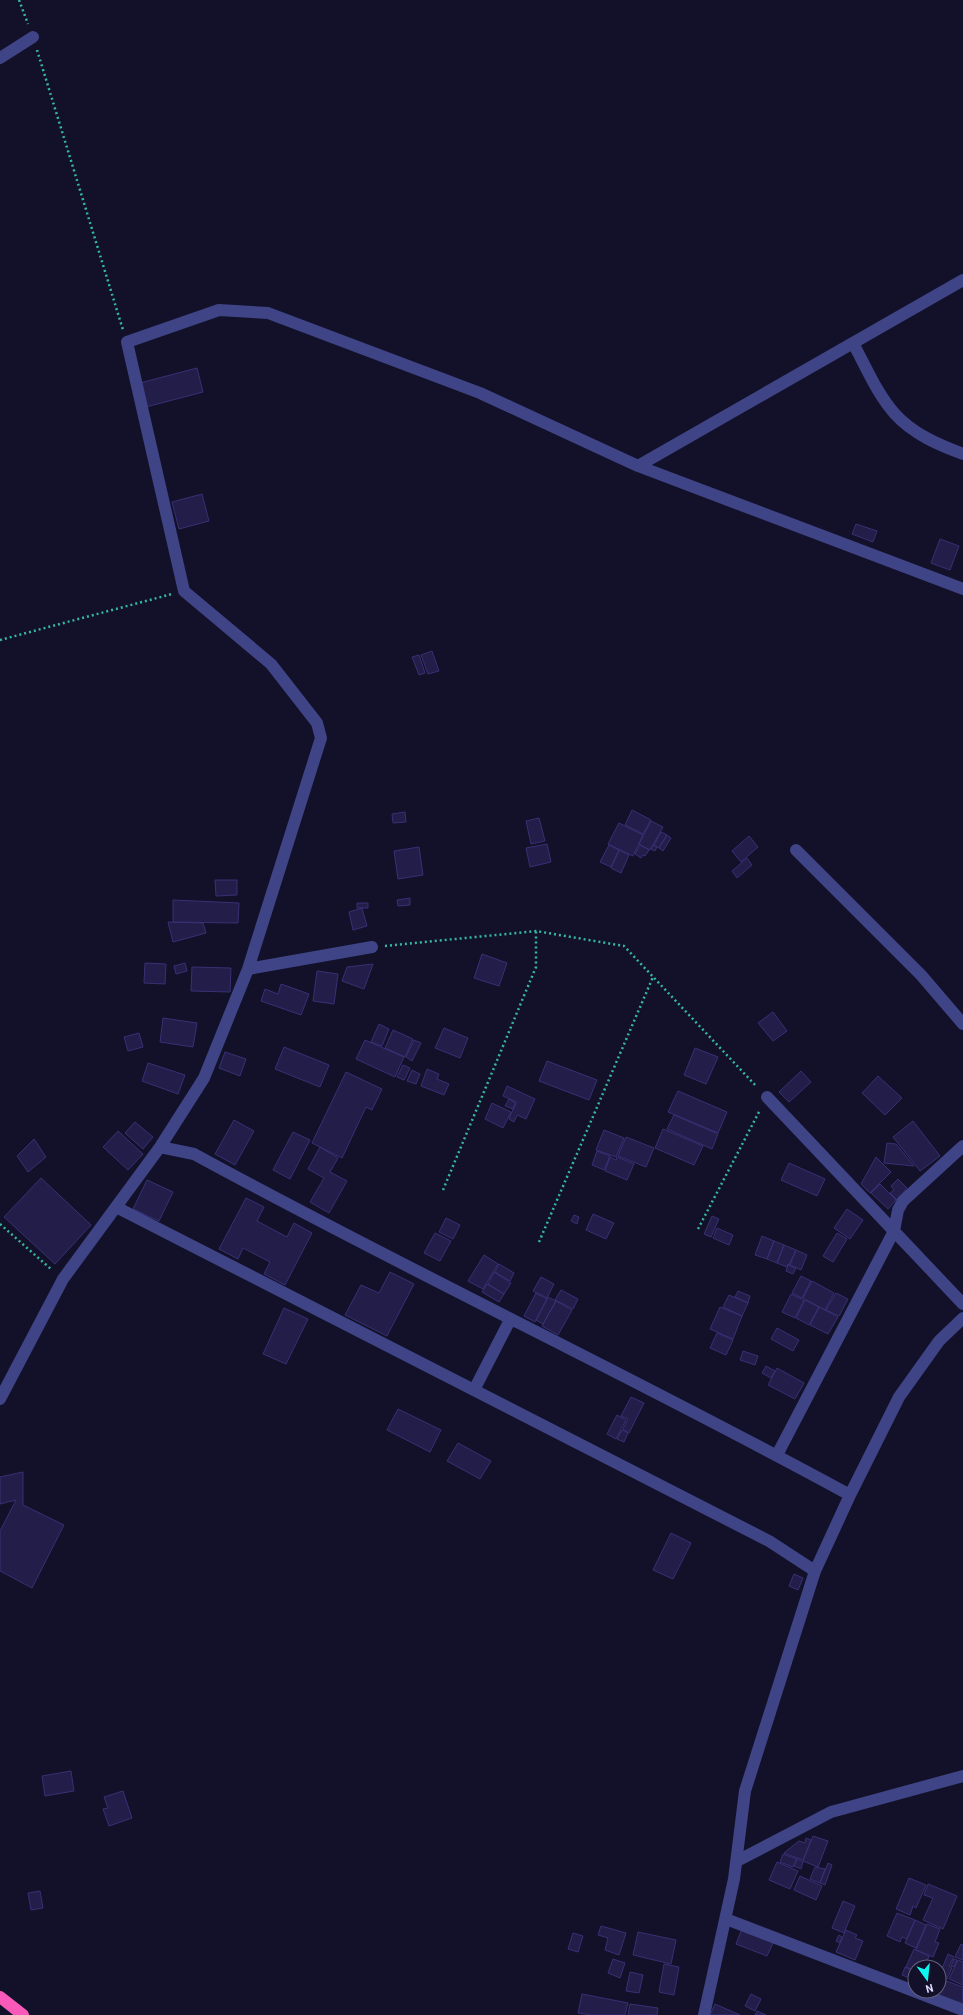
<svg xmlns="http://www.w3.org/2000/svg" width="963" height="2015" font-family="Barlow,sans-serif">
  <style>
    .building { fill: #221e49; stroke: #363174 }
    .lines { fill: none; stroke-linecap: round; stroke-linejoin: round }
    .path { stroke: #35b7a0; stroke-width: 2.5; stroke-dasharray: 2 3; stroke-linecap: butt }
    .minor { stroke: #3e4486; stroke-width: 12 }
    .highway { stroke: #f95ab9; stroke-width: 12 }
  </style>
  <rect width="100%" height="100%" fill="#131129"/>
  <path class="building" d="M 197,368 L 203,392 L 146,407 L 140,383 Z
    M 202,494 L 209,521 L 179,529 L 172,502 Z
    M 856,524 L 877,531 L 873,542 L 852,534 Z
    M 940,539 L 959,546 L 950,570 L 931,563 Z
    M 432,651 L 439,671 L 428,674 L 421,655 Z
    M 419,655 L 425,673 L 419,675 L 412,657 Z
    M 632,810 L 651,820 L 643,834 L 625,825 Z
    M 405,812 L 406,822 L 393,823 L 392,814 Z
    M 539,818 L 545,841 L 531,844 L 526,821 Z
    M 651,821 L 663,827 L 650,850 L 639,844 Z
    M 619,823 L 643,835 L 633,856 L 608,844 Z
    M 661,832 L 667,835 L 659,848 L 654,845 Z
    M 667,835 L 671,838 L 663,851 L 659,848 Z
    M 749,836 L 758,847 L 741,862 L 732,851 Z
    M 547,844 L 551,862 L 530,867 L 526,848 Z
    M 609,845 L 619,850 L 611,867 L 600,862 Z
    M 640,845 L 649,850 L 645,856 L 643,855 L 641,858 L 635,854 Z
    M 653,845 L 657,847 L 655,851 L 651,849 Z
    M 419,847 L 423,875 L 398,879 L 394,851 Z
    M 619,850 L 629,855 L 621,873 L 611,868 Z
    M 747,858 L 752,865 L 737,878 L 732,871 Z
    M 215,880 L 237,880 L 237,895 L 216,896 Z
    M 410,898 L 410,905 L 398,906 L 397,900 Z
    M 173,900 L 239,903 L 238,923 L 173,922 Z
    M 357,903 L 368,903 L 368,908 L 357,908 Z
    M 362,908 L 367,926 L 353,930 L 349,912 Z
    M 168,922 L 203,923 L 206,933 L 173,942 Z
    M 482,954 L 507,963 L 499,986 L 474,978 Z
    M 145,963 L 166,964 L 165,984 L 144,983 Z
    M 185,963 L 187,971 L 176,974 L 174,966 Z
    M 373,964 L 364,989 L 342,981 L 347,967 Z
    M 192,967 L 231,968 L 230,992 L 191,991 Z
    M 317,971 L 338,974 L 334,1004 L 313,1001 Z
    M 281,984 L 309,994 L 301,1015 L 261,1001 L 265,989 L 278,994 Z
    M 773,1012 L 787,1031 L 773,1041 L 758,1023 Z
    M 163,1018 L 197,1023 L 193,1047 L 160,1042 Z
    M 379,1024 L 389,1029 L 382,1046 L 371,1042 Z
    M 444,1028 L 468,1038 L 460,1058 L 435,1048 Z
    M 393,1030 L 413,1039 L 405,1057 L 385,1048 Z
    M 139,1033 L 143,1047 L 128,1051 L 124,1037 Z
    M 365,1040 L 404,1057 L 395,1077 L 356,1059 Z
    M 414,1040 L 421,1043 L 412,1061 L 406,1057 Z
    M 284,1047 L 329,1065 L 320,1087 L 275,1069 Z
    M 695,1048 L 718,1057 L 706,1084 L 684,1075 Z
    M 225,1052 L 246,1059 L 240,1076 L 219,1068 Z
    M 547,1061 L 597,1080 L 589,1100 L 539,1081 Z
    M 148,1063 L 185,1075 L 178,1094 L 142,1081 Z
    M 403,1065 L 410,1068 L 404,1080 L 397,1077 Z
    M 427,1069 L 439,1074 L 437,1079 L 449,1084 L 444,1095 L 421,1086 Z
    M 412,1070 L 420,1074 L 416,1084 L 407,1081 Z
    M 801,1071 L 811,1082 L 789,1102 L 779,1092 Z
    M 346,1072 L 382,1089 L 372,1110 L 366,1107 L 342,1158 L 312,1143 Z
    M 878,1076 L 902,1098 L 885,1115 L 862,1093 Z
    M 507,1086 L 535,1099 L 526,1119 L 517,1115 L 514,1122 L 509,1119 L 516,1102 L 503,1096 Z
    M 678,1091 L 727,1112 L 718,1133 L 668,1112 Z
    M 509,1099 L 516,1103 L 513,1109 L 505,1106 Z
    M 492,1103 L 511,1112 L 503,1128 L 485,1119 Z
    M 674,1115 L 718,1134 L 712,1149 L 667,1129 Z
    M 234,1120 L 254,1131 L 235,1165 L 215,1154 Z
    M 913,1121 L 940,1156 L 920,1171 L 893,1137 Z
    M 135,1122 L 153,1137 L 143,1149 L 125,1133 Z
    M 663,1129 L 703,1146 L 694,1165 L 655,1148 Z
    M 604,1130 L 624,1138 L 616,1157 L 596,1150 Z
    M 118,1131 L 143,1154 L 128,1170 L 103,1147 Z
    M 293,1132 L 310,1140 L 290,1179 L 273,1170 Z
    M 626,1137 L 654,1148 L 646,1167 L 618,1156 Z
    M 34,1139 L 46,1157 L 28,1172 L 17,1156 Z
    M 887,1143 L 896,1144 L 914,1166 L 884,1163 Z
    M 320,1147 L 338,1158 L 330,1172 L 347,1181 L 329,1213 L 310,1202 L 324,1178 L 308,1169 Z
    M 597,1151 L 610,1156 L 604,1170 L 592,1165 Z
    M 610,1157 L 616,1160 L 617,1157 L 634,1164 L 627,1180 L 605,1171 Z
    M 876,1157 L 891,1172 L 870,1193 L 861,1184 Z
    M 789,1163 L 825,1179 L 817,1196 L 781,1180 Z
    M 41,1178 L 91,1225 L 55,1264 L 4,1217 Z
    M 898,1179 L 907,1188 L 897,1200 L 890,1193 L 894,1190 L 891,1186 Z
    M 147,1180 L 173,1192 L 159,1221 L 133,1209 Z
    M 880,1184 L 896,1200 L 888,1209 L 871,1193 Z
    M 246,1198 L 264,1207 L 257,1221 L 287,1237 L 294,1223 L 312,1233 L 285,1285 L 264,1274 L 270,1262 L 243,1248 L 238,1259 L 219,1249 Z
    M 847,1209 L 863,1220 L 850,1239 L 834,1228 Z
    M 593,1214 L 614,1223 L 606,1239 L 586,1230 Z
    M 574,1215 L 579,1217 L 577,1224 L 571,1221 Z
    M 712,1216 L 719,1219 L 711,1237 L 704,1234 Z
    M 446,1218 L 460,1225 L 453,1239 L 439,1232 Z
    M 717,1228 L 733,1235 L 729,1245 L 713,1238 Z
    M 435,1233 L 451,1241 L 440,1261 L 424,1253 Z
    M 837,1233 L 847,1239 L 833,1262 L 823,1256 Z
    M 762,1236 L 774,1241 L 767,1259 L 755,1255 Z
    M 774,1241 L 784,1245 L 777,1263 L 767,1259 Z
    M 784,1245 L 796,1250 L 789,1265 L 788,1264 L 787,1267 L 777,1263 Z
    M 796,1250 L 807,1255 L 801,1270 L 790,1265 Z
    M 484,1255 L 498,1264 L 483,1289 L 468,1281 Z
    M 499,1264 L 514,1273 L 510,1281 L 495,1272 Z
    M 788,1265 L 796,1268 L 793,1274 L 786,1271 Z
    M 390,1272 L 414,1284 L 387,1336 L 345,1315 L 361,1285 L 379,1293 Z
    M 494,1272 L 511,1283 L 504,1294 L 488,1284 Z
    M 801,1276 L 811,1281 L 802,1298 L 792,1293 Z
    M 541,1277 L 554,1284 L 547,1298 L 533,1291 Z
    M 812,1281 L 834,1293 L 825,1310 L 803,1298 Z
    M 487,1284 L 504,1294 L 499,1302 L 482,1292 Z
    M 561,1290 L 578,1299 L 573,1309 L 555,1300 Z
    M 738,1291 L 750,1296 L 748,1303 L 735,1297 Z
    M 536,1293 L 547,1299 L 535,1322 L 524,1316 Z
    M 836,1293 L 848,1299 L 839,1316 L 826,1310 Z
    M 791,1294 L 804,1300 L 795,1318 L 782,1312 Z
    M 729,1295 L 748,1303 L 742,1316 L 723,1307 Z
    M 548,1297 L 556,1301 L 543,1324 L 536,1320 Z
    M 805,1300 L 819,1307 L 809,1325 L 796,1318 Z
    M 556,1301 L 572,1310 L 558,1335 L 542,1326 Z
    M 720,1307 L 742,1316 L 733,1339 L 710,1329 Z
    M 819,1307 L 838,1317 L 828,1334 L 810,1325 Z
    M 284,1308 L 308,1319 L 286,1364 L 263,1354 Z
    M 777,1328 L 799,1340 L 793,1351 L 771,1339 Z
    M 717,1333 L 733,1340 L 726,1355 L 710,1348 Z
    M 743,1351 L 758,1356 L 755,1365 L 740,1360 Z
    M 766,1366 L 775,1371 L 771,1378 L 762,1373 Z
    M 777,1368 L 804,1383 L 795,1399 L 768,1385 Z
    M 631,1397 L 644,1403 L 629,1433 L 623,1429 L 628,1419 L 621,1416 Z
    M 398,1409 L 441,1430 L 430,1452 L 387,1430 Z
    M 617,1415 L 626,1420 L 616,1439 L 607,1434 Z
    M 622,1430 L 628,1433 L 624,1442 L 617,1439 Z
    M 458,1443 L 491,1461 L 480,1479 L 447,1461 Z
    M 23,1472 L 23,1505 L 64,1525 L 32,1588 L 0,1571 L 0,1531 L 16,1500 L 0,1504 L 0,1477 Z
    M 671,1533 L 691,1543 L 673,1579 L 653,1570 Z
    M 794,1574 L 803,1578 L 798,1590 L 789,1586 Z
    M 71,1771 L 74,1791 L 45,1796 L 42,1776 Z
    M 123,1791 L 132,1818 L 109,1826 L 103,1809 L 108,1808 L 104,1797 Z
    M 813,1836 L 828,1841 L 818,1867 L 803,1861 Z
    M 806,1838 L 811,1840 L 803,1860 L 784,1853 L 799,1841 L 805,1843 Z
    M 783,1854 L 797,1859 L 793,1867 L 780,1862 Z
    M 797,1859 L 803,1862 L 801,1869 L 794,1866 Z
    M 777,1862 L 798,1871 L 790,1889 L 769,1880 Z
    M 828,1863 L 832,1865 L 825,1885 L 820,1883 Z
    M 815,1867 L 825,1869 L 820,1883 L 810,1879 Z
    M 800,1876 L 822,1886 L 816,1900 L 794,1890 Z
    M 909,1878 L 926,1885 L 916,1908 L 913,1906 L 910,1915 L 896,1909 Z
    M 928,1884 L 957,1896 L 943,1929 L 923,1920 L 933,1898 L 924,1895 Z
    M 40,1891 L 43,1908 L 31,1910 L 28,1893 Z
    M 843,1901 L 855,1906 L 844,1933 L 832,1928 Z
    M 897,1913 L 915,1920 L 907,1939 L 902,1937 L 900,1942 L 887,1936 Z
    M 915,1920 L 926,1925 L 916,1948 L 905,1943 Z
    M 927,1924 L 940,1929 L 935,1942 L 939,1943 L 933,1957 L 916,1950 Z
    M 601,1926 L 626,1933 L 619,1955 L 605,1950 L 608,1938 L 598,1935 Z
    M 742,1929 L 774,1941 L 767,1956 L 736,1944 Z
    M 846,1930 L 857,1935 L 855,1938 L 863,1941 L 855,1960 L 836,1952 Z
    M 638,1932 L 676,1940 L 671,1964 L 633,1955 Z
    M 573,1933 L 583,1936 L 578,1952 L 568,1949 Z
    M 839,1935 L 842,1937 L 840,1943 L 836,1941 Z
    M 961,1944 L 963,1945 L 963,1960 L 955,1957 Z
    M 914,1949 L 929,1956 L 925,1967 L 915,1967 L 915,1971 L 906,1967 Z
    M 948,1954 L 954,1957 L 949,1966 L 952,1968 L 947,1979 L 939,1976 Z
    M 613,1959 L 625,1963 L 620,1978 L 608,1973 Z
    M 954,1959 L 957,1960 L 954,1967 L 951,1966 Z
    M 958,1960 L 963,1962 L 963,1985 L 949,1979 Z
    M 664,1964 L 679,1967 L 674,1995 L 659,1992 Z
    M 905,1967 L 915,1971 L 912,1979 L 902,1975 Z
    M 630,1972 L 643,1975 L 639,1993 L 626,1991 Z
    M 941,1979 L 963,1987 L 962,2005 L 935,1994 L 936,1991 L 939,1991 Z
    M 582,1994 L 628,2003 L 625,2015 L 591,2015 L 578,2013 Z
    M 751,1994 L 761,1999 L 755,2011 L 745,2006 Z
    M 630,2004 L 658,2008 L 657,2015 L 628,2015 Z
    M 715,2004 L 740,2015 L 710,2015 Z
    M 757,2011 L 766,2015 L 755,2015 Z"/>
  <g class="lines">
    <path class="path" d="M 19,0 L 28,24
      M 37,50 L 123,330
      M 0,640 L 172,594
      M 385,946 L 536,931 L 624,946 L 757,1087
      M 443,1190 L 536,967 L 536,931
      M 0,1224 L 52,1270
      M 698,1229 L 760,1110
      M 539,1242 L 653,977"/>
    <path class="minor" d="M 0,58 L 33,37
      M 853,343 C 866,367 877,394 895,414 C 913,434 939,445 963,454
      M 638,466 L 963,280
      M 796,850 L 921,975 L 963,1024
      M 248,969 L 372,947
      M 767,1097 L 963,1304
      M 160,1147 L 194,1154 C 410,1272 634,1377 850,1495
      M 116,1207 L 769,1541 L 815,1571
      M 474,1390 L 510,1320
      M 0,1399 L 63,1279 L 160,1147 L 204,1078 L 248,969 L 321,738 L 317,723 L 271,664 L 184,591 L 127,342 L 219,310 L 268,313 L 480,393 L 638,466 L 963,589
      M 777,1455 L 894,1231 L 898,1210 L 903,1201 L 963,1146
      M 737,1861 L 831,1812 L 963,1776
      M 726,1919 L 963,2010
      M 704,2015 L 734,1879 L 745,1791 L 815,1571 L 850,1495 L 899,1397 L 939,1341 L 963,1318"/>
    <path class="highway" d="M 0,1997 L 23,2015"/>
  </g>
  <g transform="translate(927 1979) rotate(165)"><circle r="19" fill="#131129" stroke="#63617e"/>
  <path d="M0-3L7 15L0 10L-7 15Z" fill="#0ef6f2"/>
  <text y="-6" font-size="11" font-weight="bold" text-anchor="middle" fill="#dadafe">N</text>
  </g>
</svg>
